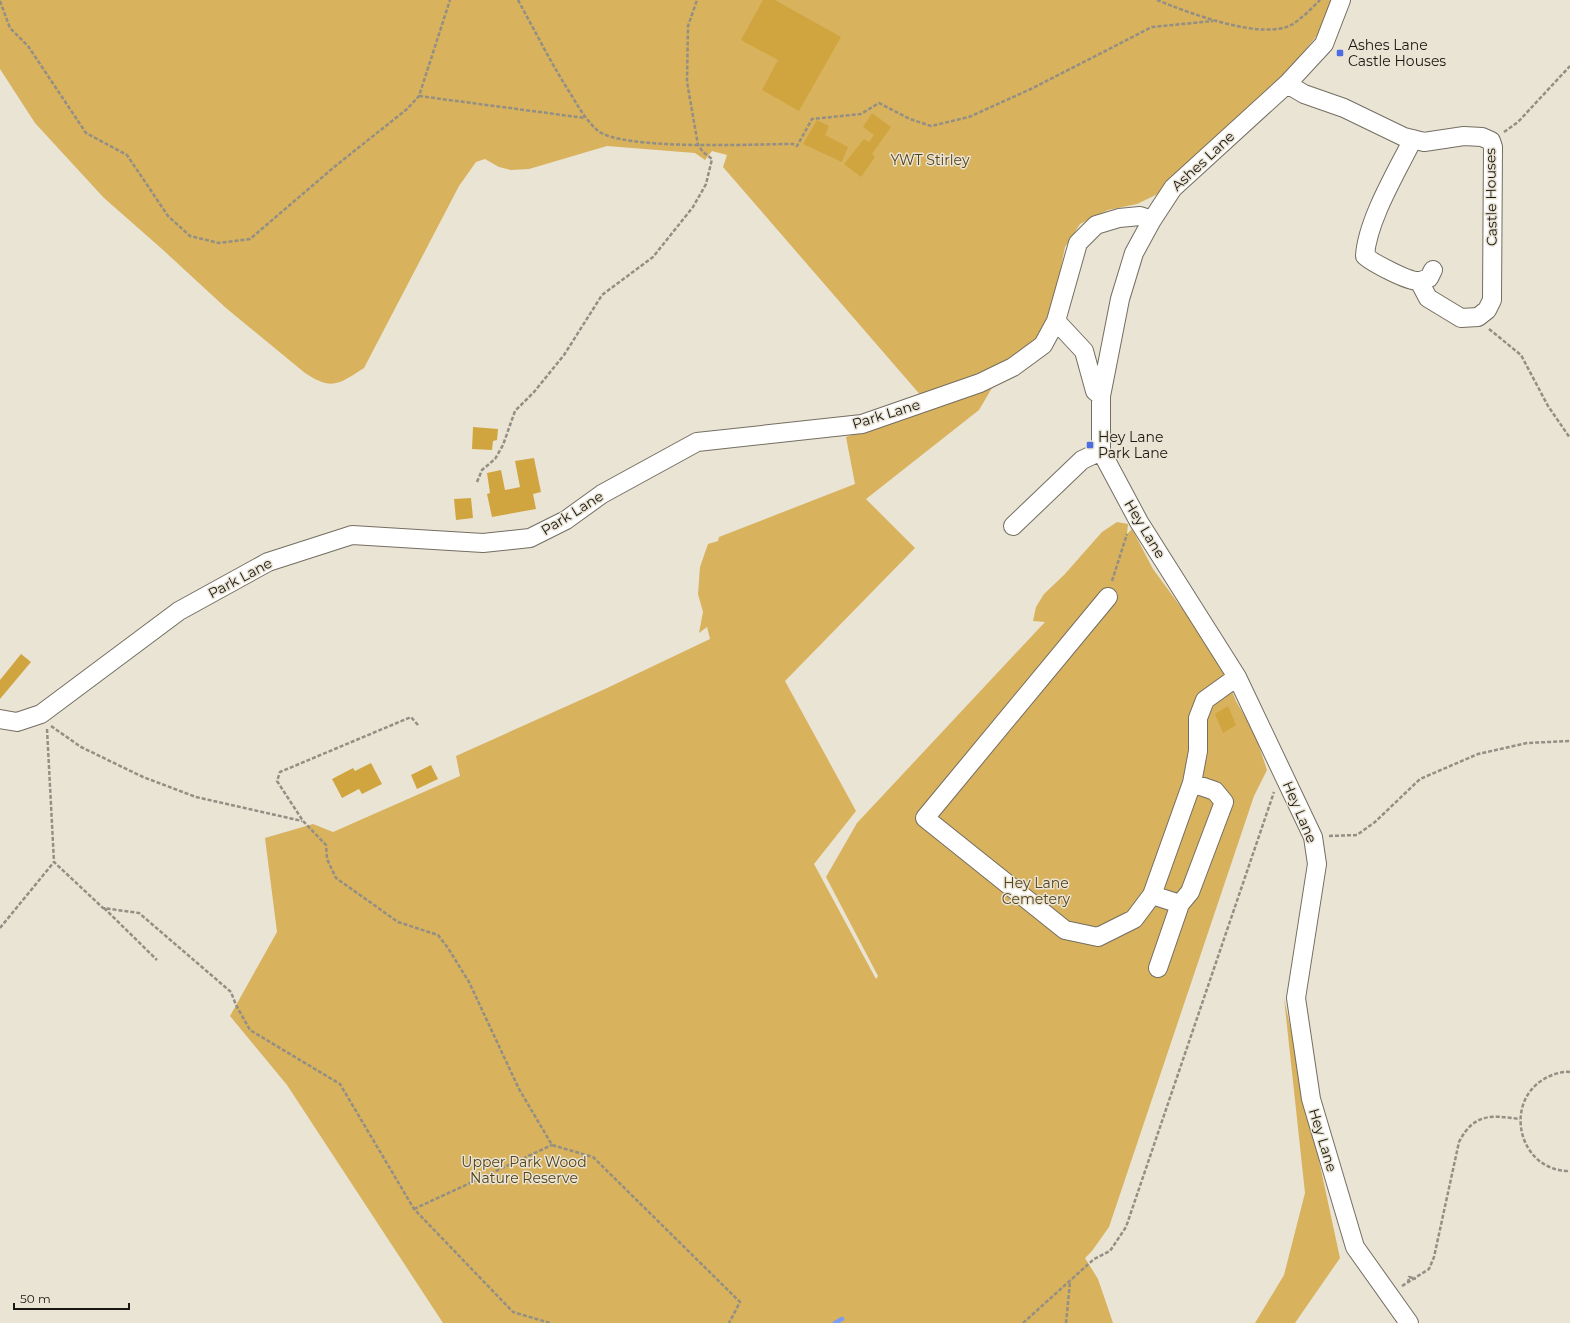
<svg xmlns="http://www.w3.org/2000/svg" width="1570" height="1323" font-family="Montserrat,sans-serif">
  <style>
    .green { fill: #d8b25d }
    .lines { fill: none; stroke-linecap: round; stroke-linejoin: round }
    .stream { stroke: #7e9cef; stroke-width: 4.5 }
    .building { fill: #d0a540 }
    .minor-casing { stroke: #746e61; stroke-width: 20 }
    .path { stroke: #938f84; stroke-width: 2.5; stroke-dasharray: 4 2; stroke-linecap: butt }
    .minor { stroke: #fff; stroke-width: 18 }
    .poi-dot { fill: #4c6de1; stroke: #eae4d5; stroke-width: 1.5 }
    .labels { text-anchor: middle; stroke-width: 3; stroke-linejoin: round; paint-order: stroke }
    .poi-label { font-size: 14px; fill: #191712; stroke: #eae4d5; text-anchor: start }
    .park-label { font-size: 14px; fill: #544219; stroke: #eae4d5 }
    .street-label { font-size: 14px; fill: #191712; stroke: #eae4d5 }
  </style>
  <rect width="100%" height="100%" fill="#eae4d5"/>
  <path class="green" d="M 0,0 L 1333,0 L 1319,33 L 1284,76 L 1177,172 L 1162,192 L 1137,204 L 1108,210 L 1080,224 L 1065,247 L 1050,322 L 1038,340 L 1014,360 L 923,398 L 723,167 L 727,155 L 712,151 L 705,160 L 695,153 L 607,146 L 529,169 L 511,170 L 499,167 L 485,159 L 476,162 L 459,186 L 364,368 C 339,384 332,391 305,373 L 226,308 L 162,249 L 104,198 L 35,123 L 0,69 Z
    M 992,388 L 979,410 L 866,499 L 915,548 L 785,681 L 856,811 L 814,864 L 876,979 L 878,976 L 826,877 L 857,823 L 1045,622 L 1033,621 L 1036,607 L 1044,594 L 1064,575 L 1102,532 L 1117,522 L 1128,524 L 1127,534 L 1132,529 L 1153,569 L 1200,633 L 1220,663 L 1236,701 L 1255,734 L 1267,770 L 1254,796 L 1109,1227 L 1092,1251 L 1085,1258 L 1098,1279 L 1113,1323 L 443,1323 L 287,1085 L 230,1016 L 277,932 L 265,838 L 313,824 L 333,832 L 460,776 L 456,756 L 605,689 L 710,639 L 707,627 L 699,633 L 703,612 L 698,594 L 700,567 L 708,544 L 718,541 L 719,537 L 855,484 L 846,437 Z
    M 1284,998 L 1340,1258 L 1295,1323 L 1255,1323 L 1284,1275 L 1305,1193 Z"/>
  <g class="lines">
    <path class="stream" d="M 835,1323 L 842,1319"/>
  </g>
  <path class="building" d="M 763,0 L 775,0 L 841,37 L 799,111 L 762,90 L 778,60 L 741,40 Z
    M 872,113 L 891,127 L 872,154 L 875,157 L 861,177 L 844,164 L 864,139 L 869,142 L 874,135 L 863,127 Z
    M 817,120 L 829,126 L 825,135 L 848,147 L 842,162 L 803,144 Z
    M 473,427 L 498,429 L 497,440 L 493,441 L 492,450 L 472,449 Z
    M 534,458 L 541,492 L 533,494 L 536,509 L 492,517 L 487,494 L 490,493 L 487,473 L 501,470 L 505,490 L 520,487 L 515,461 Z
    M 471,498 L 473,518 L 456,520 L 454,499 Z
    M 21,654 L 31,662 L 0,699 L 0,680 Z
    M 1228,706 L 1236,725 L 1223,733 L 1215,714 Z
    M 371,763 L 382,784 L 362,794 L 359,789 L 342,798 L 332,779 L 353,768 L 355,771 Z
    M 431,765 L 438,779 L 417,789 L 411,775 Z"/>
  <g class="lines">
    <g class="minor-casing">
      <path id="minor" d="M 1341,0 L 1324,44 L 1287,84 L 1173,188 L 1152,220 L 1134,253 L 1120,299 L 1101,396 L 1101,451 L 1139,522 L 1237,677 L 1313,837 L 1317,864 L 1296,998 L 1311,1099 L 1355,1247 L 1409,1323
        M 1287,84 L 1304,94 L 1344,108 L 1404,137 L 1424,142 L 1464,136 L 1482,137 L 1491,141 L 1493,147 L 1492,300 L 1487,310 L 1478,317 L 1461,318 L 1428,298 L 1419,281
        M 1413,139 C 1397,171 1367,221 1365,256 C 1373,263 1409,282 1419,281 C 1422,281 1426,279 1429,278 L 1433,270
        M 1056,321 L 1084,351 L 1095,391 L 1101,396
        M 1013,526 L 1082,460 L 1101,451
        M 1108,597 L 925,818 L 1065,930 L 1098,937 L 1134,919 L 1152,895
        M 0,719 L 17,722 L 41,714 L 179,611 L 268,562 L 352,535 L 483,543 L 530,538 L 566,520 L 602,494 L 697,442 L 862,424 L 980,383 L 1013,367 L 1043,345 L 1056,321 L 1078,243 L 1096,225 L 1119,218 L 1140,216 L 1152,220
        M 1192,783 L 1215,791 L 1224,802 L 1190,892 L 1180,904 L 1152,895 L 1192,783 L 1198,751 L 1198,718 L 1205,700 L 1237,677
        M 1158,968 L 1180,904"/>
    </g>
    <path class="path" d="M 518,0 C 535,31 551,63 570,93 C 578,106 585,119 597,130 C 620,151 758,144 793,144 L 797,146 L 812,119 L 861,114 L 879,103 L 910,119 L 931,126 L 969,117 L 1033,88 L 1152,27 L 1213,21
      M 1157,0 C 1187,12 1263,42 1293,24 C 1302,18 1312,8 1320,0
      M 0,1 L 10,28 L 28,46 L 86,133 L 127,155 L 168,216 L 190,236 L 219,243 L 250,239 L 333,168 L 407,109 L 419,96 L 450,0
      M 419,96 L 585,118
      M 1504,132 L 1518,122 L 1570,66
      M 1489,329 L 1521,355 L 1548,406 L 1570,438
      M 477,482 L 482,470 L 495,459 L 503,445 L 515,411 L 534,392 L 564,355 L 602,295 L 653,257 L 693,207 L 706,184 L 712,159 L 703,152 L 698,145 L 687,82 L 688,26 L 697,0
      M 1112,581 L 1127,534
      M 418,725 L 411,717 L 280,772 L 277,781 L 303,821 L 326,845 L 327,859 L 336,878 L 398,922 L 438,935 L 448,948 L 469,982 L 519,1089 L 552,1145 L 593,1157 L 740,1302 L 729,1323
      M 51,726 L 81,747 L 143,777 L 196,797 L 302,821
      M 47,729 L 54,862 L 103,908 L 139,913 L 231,992 L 236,1005 L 250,1030 L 340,1084 L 414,1209 L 513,1312 L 550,1323
      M 1329,836 L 1357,835 L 1375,822 L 1420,779 L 1478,754 L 1527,743 L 1570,741
      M 104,908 L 157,960
      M 0,928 L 54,862
      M 1570,1072 C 1561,1071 1551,1075 1544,1079 C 1502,1104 1520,1172 1570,1171
      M 414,1209 L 552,1145
      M 1408,1283 L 1409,1277 L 1416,1279
      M 1402,1286 L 1429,1269 L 1434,1257 L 1459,1142 C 1474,1113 1491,1115 1520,1119
      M 1023,1323 L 1094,1259 L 1110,1251 L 1126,1227 L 1274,792
      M 1066,1323 L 1070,1282"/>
    <use href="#minor" class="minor"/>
  </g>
  <g class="poi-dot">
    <rect x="1336" y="49" width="8" height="8" rx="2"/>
    <rect x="1086" y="441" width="8" height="8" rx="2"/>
  </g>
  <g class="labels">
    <g class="poi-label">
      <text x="1348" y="50">Ashes Lane<tspan x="1348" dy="16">Castle Houses</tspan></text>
      <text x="1098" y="442">Hey Lane<tspan x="1098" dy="16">Park Lane</tspan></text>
    </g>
    <g class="park-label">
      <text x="930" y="165">YWT Stirley</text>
      <text x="1036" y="888">Hey Lane<tspan x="1036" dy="16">Cemetery</tspan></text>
      <text x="524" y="1167">Upper Park Wood<tspan x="524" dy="16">Nature Reserve</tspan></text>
    </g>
    <g class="street-label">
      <text transform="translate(1203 161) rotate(-43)" y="5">Ashes Lane</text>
      <text transform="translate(1491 197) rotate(-91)" y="5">Castle Houses</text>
      <text transform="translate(886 414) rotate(-17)" y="5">Park Lane</text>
      <text transform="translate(572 513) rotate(-32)" y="5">Park Lane</text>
      <text transform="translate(1145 529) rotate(59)" y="5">Hey Lane</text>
      <text transform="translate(240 578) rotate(-28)" y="5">Park Lane</text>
      <text transform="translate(1300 812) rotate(67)" y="5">Hey Lane</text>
      <text transform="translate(1323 1140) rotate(73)" y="5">Hey Lane</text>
    </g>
  </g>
  <path d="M14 1303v6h115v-6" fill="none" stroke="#191712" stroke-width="2"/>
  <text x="20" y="1303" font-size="12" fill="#191712" stroke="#eae4d5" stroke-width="3" paint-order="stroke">50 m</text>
</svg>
